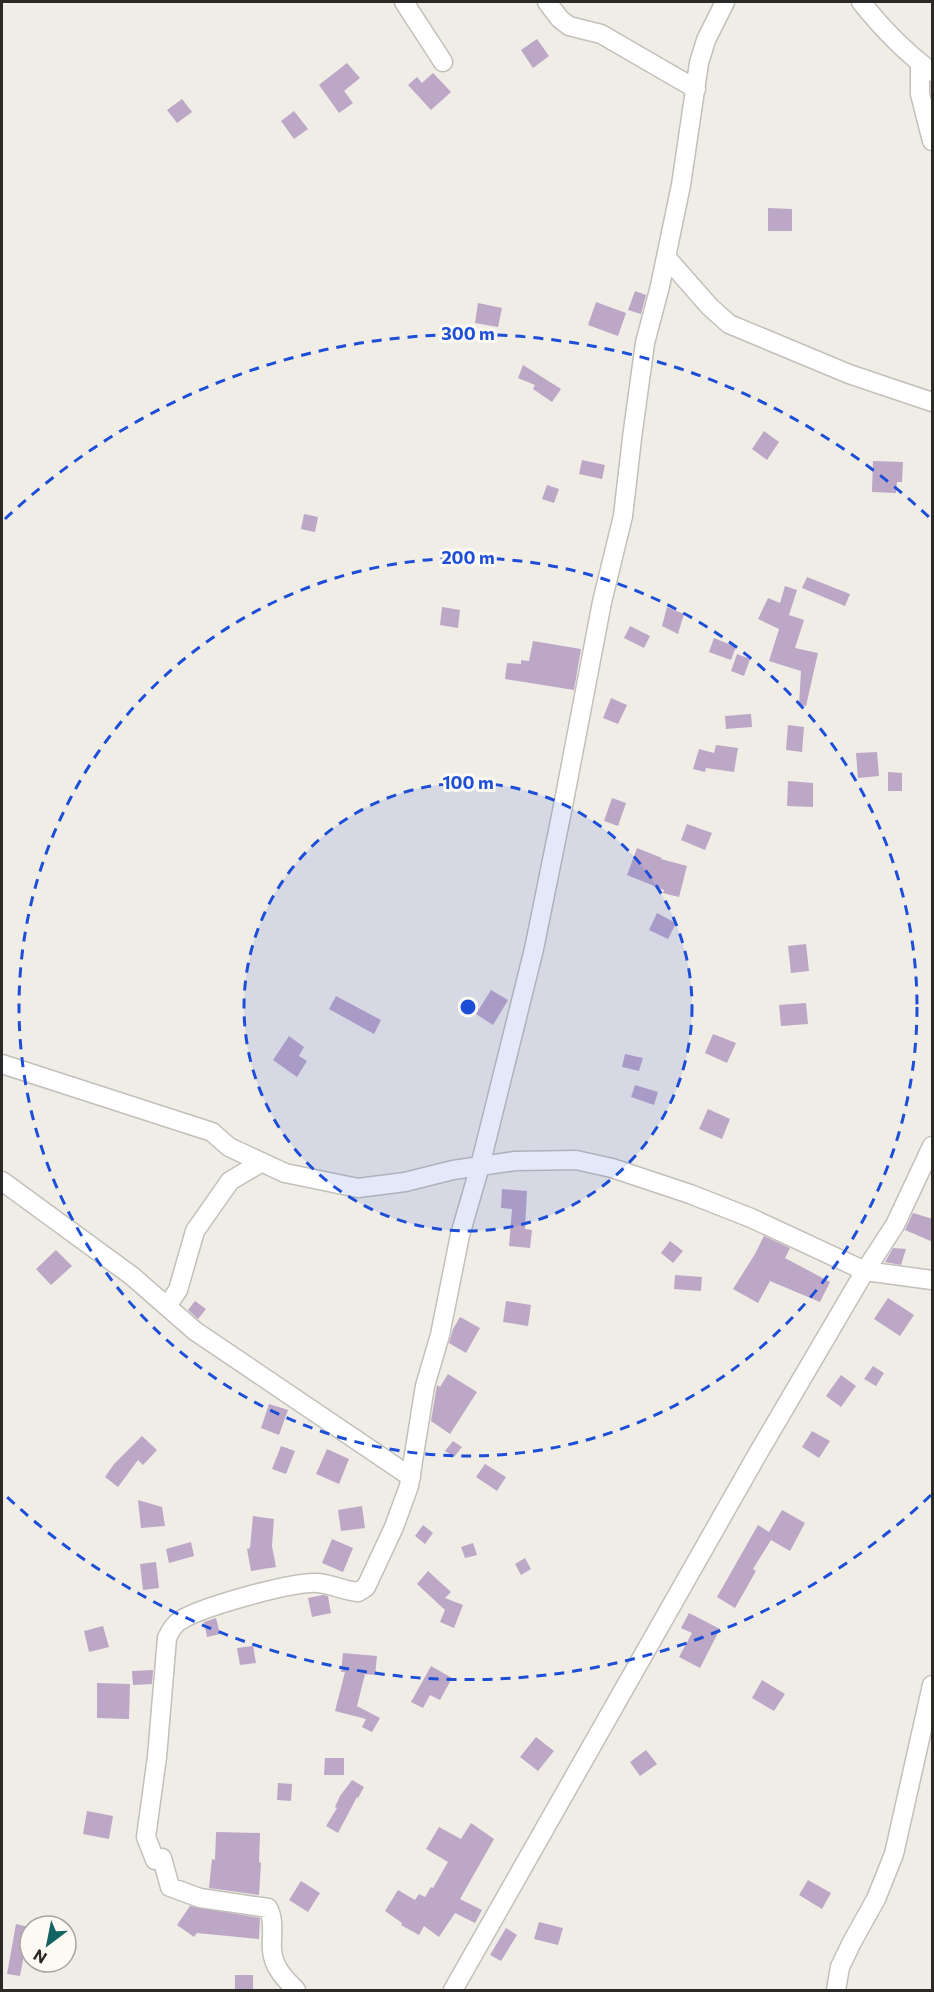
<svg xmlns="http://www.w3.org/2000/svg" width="934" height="1992" font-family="Commissioner,sans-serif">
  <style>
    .building { fill: #bca7c7 }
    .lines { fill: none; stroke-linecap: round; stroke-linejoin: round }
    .minor-casing { stroke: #c2c0b9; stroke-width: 21 }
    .minor { stroke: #fff; stroke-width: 18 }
    .ring { fill: none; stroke: #1d4ed8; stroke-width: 3; stroke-dasharray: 10 8 }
    .centre { fill: #1d4ed8; stroke: #fcfaf3; stroke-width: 3 }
    .ring-label { font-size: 18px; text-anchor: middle; font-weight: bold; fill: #1d4ed8; stroke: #fcfaf3; stroke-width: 6; stroke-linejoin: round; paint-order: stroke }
  </style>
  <rect width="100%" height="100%" fill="#efede6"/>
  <path class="building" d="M 537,39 L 549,56 L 533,68 L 521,50 Z
    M 347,63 L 360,78 L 344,91 L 353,103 L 339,113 L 319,85 Z
    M 433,73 L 451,92 L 431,110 L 408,85 L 417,77 L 422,83 Z
    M 182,99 L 192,112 L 177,123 L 167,110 Z
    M 294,111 L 308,129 L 294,139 L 281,121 Z
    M 768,208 L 792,209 L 792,231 L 768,231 Z
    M 635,291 L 646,295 L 641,314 L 628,310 Z
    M 596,302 L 626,313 L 618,336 L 588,325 Z
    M 478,303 L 502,308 L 498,327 L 475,323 Z
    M 523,365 L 561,389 L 552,402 L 533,389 L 535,385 L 518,378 Z
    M 764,431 L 779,442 L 767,460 L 752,449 Z
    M 582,460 L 605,465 L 602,479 L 579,474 Z
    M 873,461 L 903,462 L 902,482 L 897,482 L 896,493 L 872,492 Z
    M 547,485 L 559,489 L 554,503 L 542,499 Z
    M 304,514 L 318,517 L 315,532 L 301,529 Z
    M 807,577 L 850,594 L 845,606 L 802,588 Z
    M 785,586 L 797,590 L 789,615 L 804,620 L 795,648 L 818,653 L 806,706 L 799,705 L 801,671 L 769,661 L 779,629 L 758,619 L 768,598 L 780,603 Z
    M 442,607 L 460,610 L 458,628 L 440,625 Z
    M 667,607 L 684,614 L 678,634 L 662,626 Z
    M 630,626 L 650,636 L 644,648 L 624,638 Z
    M 714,638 L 736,647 L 731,660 L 709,652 Z
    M 533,641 L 581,649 L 574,690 L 505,679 L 507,663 L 521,664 L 521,660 L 529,661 Z
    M 737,654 L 750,659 L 744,676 L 731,671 Z
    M 611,698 L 627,705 L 618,724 L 603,718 Z
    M 751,714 L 752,727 L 726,729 L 725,716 Z
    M 788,725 L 804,727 L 802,752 L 786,750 Z
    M 716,745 L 738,748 L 734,772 L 706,768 L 705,772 L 693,769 L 699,749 L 714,753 Z
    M 877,752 L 879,776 L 858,778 L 856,753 Z
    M 888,772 L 902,773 L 902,791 L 888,791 Z
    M 788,781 L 813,783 L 813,807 L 787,806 Z
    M 612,798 L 626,803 L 618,826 L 604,821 Z
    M 687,824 L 712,833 L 705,850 L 681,840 Z
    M 637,848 L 662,858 L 661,859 L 687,866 L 679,897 L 663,893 L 664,890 L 627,875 Z
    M 657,913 L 676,923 L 668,939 L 649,930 Z
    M 806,944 L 809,971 L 791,973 L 788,946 Z
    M 491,990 L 508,1000 L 493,1025 L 476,1014 Z
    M 336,996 L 381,1020 L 374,1034 L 329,1009 Z
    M 806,1003 L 808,1024 L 781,1026 L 779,1005 Z
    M 713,1034 L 736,1043 L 727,1063 L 705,1053 Z
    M 289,1036 L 304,1047 L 299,1056 L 307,1061 L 297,1077 L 273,1060 Z
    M 625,1054 L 643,1058 L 639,1071 L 622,1067 Z
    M 635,1085 L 658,1092 L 654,1105 L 631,1097 Z
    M 708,1109 L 730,1119 L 722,1139 L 699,1129 Z
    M 502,1189 L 527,1191 L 525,1229 L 532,1230 L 530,1248 L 509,1246 L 512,1209 L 501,1208 Z
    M 913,1213 L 933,1219 L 933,1242 L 905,1230 Z
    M 764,1236 L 790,1248 L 785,1258 L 830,1282 L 820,1302 L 770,1281 L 758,1303 L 733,1289 L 755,1254 Z
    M 670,1241 L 683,1251 L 673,1263 L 661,1253 Z
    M 893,1248 L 906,1249 L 901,1265 L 885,1262 Z
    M 56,1250 L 72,1266 L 51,1285 L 36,1269 Z
    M 675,1275 L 702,1277 L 701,1291 L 674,1289 Z
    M 888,1298 L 914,1315 L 900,1336 L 874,1319 Z
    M 195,1301 L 206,1309 L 198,1319 L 188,1310 Z
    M 506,1301 L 531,1305 L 528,1326 L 503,1322 Z
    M 460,1317 L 480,1328 L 466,1353 L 449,1343 L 453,1329 Z
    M 873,1366 L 884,1373 L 876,1386 L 864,1379 Z
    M 448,1374 L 477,1392 L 450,1434 L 431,1421 L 437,1385 L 440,1387 Z
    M 841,1375 L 856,1386 L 841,1407 L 826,1396 Z
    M 269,1404 L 288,1410 L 279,1435 L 261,1428 Z
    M 812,1431 L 830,1441 L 819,1458 L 802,1447 Z
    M 142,1436 L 157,1450 L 143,1465 L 138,1460 L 118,1487 L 105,1477 L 114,1464 Z
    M 453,1441 L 462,1447 L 454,1457 L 445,1451 Z
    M 281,1446 L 295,1451 L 286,1474 L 272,1469 Z
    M 327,1449 L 349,1459 L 339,1484 L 316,1474 Z
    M 485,1464 L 506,1477 L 497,1491 L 476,1477 Z
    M 138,1500 L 162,1507 L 165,1526 L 141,1528 Z
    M 362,1506 L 365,1528 L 341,1531 L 338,1510 Z
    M 782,1510 L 805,1523 L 790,1551 L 771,1540 L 753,1569 L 756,1571 L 735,1608 L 717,1597 L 758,1525 L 769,1532 Z
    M 253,1516 L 274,1519 L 272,1546 L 276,1567 L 251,1571 L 247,1549 L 250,1548 Z
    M 423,1525 L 433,1533 L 425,1544 L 415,1536 Z
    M 332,1539 L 353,1548 L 343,1572 L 322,1563 Z
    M 191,1542 L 194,1556 L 169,1563 L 166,1549 Z
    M 473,1543 L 477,1555 L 465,1558 L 461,1547 Z
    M 525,1558 L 531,1569 L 521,1575 L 515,1564 Z
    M 156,1562 L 159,1588 L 143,1590 L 140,1564 Z
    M 428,1571 L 451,1592 L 445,1598 L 463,1605 L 454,1628 L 440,1622 L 445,1610 L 417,1584 Z
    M 323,1595 L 328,1596 L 331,1613 L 312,1617 L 308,1598 Z
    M 689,1613 L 720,1629 L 700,1668 L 679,1657 L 692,1633 L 681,1628 Z
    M 216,1618 L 220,1634 L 207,1637 L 204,1622 Z
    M 103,1626 L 109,1647 L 89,1652 L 84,1631 Z
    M 253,1646 L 256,1663 L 240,1665 L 237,1648 Z
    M 343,1653 L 377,1656 L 375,1675 L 365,1674 L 357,1706 L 380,1718 L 372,1732 L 362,1727 L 366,1719 L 335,1711 L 345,1672 L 341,1672 Z
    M 431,1666 L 452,1678 L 440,1700 L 430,1695 L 423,1708 L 411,1702 Z
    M 153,1670 L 152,1684 L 133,1685 L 132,1671 Z
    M 762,1680 L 785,1694 L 774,1711 L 752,1698 Z
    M 97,1683 L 130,1684 L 129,1719 L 97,1718 Z
    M 536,1737 L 554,1751 L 538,1771 L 520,1757 Z
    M 646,1750 L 657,1764 L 640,1776 L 630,1762 Z
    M 325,1758 L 344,1758 L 344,1775 L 324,1775 Z
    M 352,1780 L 364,1787 L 358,1798 L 357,1797 L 338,1833 L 326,1826 L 337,1808 L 335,1807 L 340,1796 Z
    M 278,1783 L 292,1784 L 291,1801 L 277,1800 Z
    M 87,1811 L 113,1816 L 109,1839 L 83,1834 Z
    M 471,1823 L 494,1839 L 460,1899 L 482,1910 L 475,1923 L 455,1913 L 439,1937 L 424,1926 L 419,1935 L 401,1925 L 402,1923 L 385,1911 L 398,1890 L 415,1900 L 419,1894 L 425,1897 L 431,1887 L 433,1888 L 448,1862 L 426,1849 L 439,1827 L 461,1839 Z
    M 216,1832 L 260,1833 L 259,1862 L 261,1863 L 259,1895 L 209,1888 L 212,1859 L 215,1860 Z
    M 808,1880 L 831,1893 L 822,1909 L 799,1895 Z
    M 301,1881 L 320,1893 L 308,1912 L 289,1900 Z
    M 190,1906 L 260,1918 L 259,1939 L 197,1933 L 194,1937 L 177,1925 Z
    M 539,1922 L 563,1928 L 558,1945 L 534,1939 Z
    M 16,1924 L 29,1927 L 20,1976 L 7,1974 Z
    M 506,1928 L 517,1935 L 501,1961 L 490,1955 Z
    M 235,1975 L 253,1975 L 253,1990 L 235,1990 Z"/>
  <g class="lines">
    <g class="minor-casing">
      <path id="minor" d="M 404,2 L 443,62
        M 547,2 L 560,19 L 569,26 L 601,34 L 696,89
        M 861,2 C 881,27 906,53 932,72
        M 920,63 L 920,94 L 932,141
        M 666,257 L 710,307 L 729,324 L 849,374 L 932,402
        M 2,1064 L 212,1132 L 229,1147 L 285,1173 L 358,1188 L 405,1182 L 453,1170 L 515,1161 L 576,1160 L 612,1168 L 690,1194 L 751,1218 L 865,1271 L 932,1280
        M 2,1181 L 132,1276 L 195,1331 L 411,1477
        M 167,1306 L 178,1290 L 195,1231 L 230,1181 L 262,1162
        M 296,1990 C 285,1979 273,1967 272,1950 C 271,1936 275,1920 268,1908 L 200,1898 L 170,1887 L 162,1858 L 155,1860 L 146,1837 L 157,1757 L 167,1638 C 170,1631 174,1624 181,1620 C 202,1607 293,1581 318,1583 C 331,1584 345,1591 358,1592 L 366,1587 L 394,1527 L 409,1486 L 425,1386 L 440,1335 L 460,1235 L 480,1166 L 534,949 L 564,801 L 602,602 L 623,516 L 632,438 L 645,343 L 660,286 L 681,185 L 699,63 L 706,40 L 725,2
        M 453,1990 L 757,1455 L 865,1271 L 895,1225 L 932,1146
        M 836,1990 L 840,1967 L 852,1942 L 876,1899 L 894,1854 L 932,1685"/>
    </g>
    <use href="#minor" class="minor"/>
  </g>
  <circle cx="468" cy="1007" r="224" fill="#1d4ed8" fill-opacity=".12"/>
  <g class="ring">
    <circle cx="468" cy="1007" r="224"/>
    <circle cx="468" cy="1007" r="449"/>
    <path d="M931 1495A673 673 0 0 1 5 1495M5 519A673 673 0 0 1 931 519"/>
  </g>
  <circle cx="468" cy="1007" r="9" class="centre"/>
  <g class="ring-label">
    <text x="468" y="340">300 m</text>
    <text x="468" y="564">200 m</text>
    <text x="468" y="789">100 m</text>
  </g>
  <rect width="934" height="1992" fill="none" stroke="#2a2926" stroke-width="6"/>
  <g transform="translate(48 1944) rotate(212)"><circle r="28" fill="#fcfaf3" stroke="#a8a6a1" stroke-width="1.5"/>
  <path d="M0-4.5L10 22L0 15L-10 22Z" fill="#136362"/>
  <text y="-9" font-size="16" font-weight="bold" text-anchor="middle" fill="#2a2926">N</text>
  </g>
</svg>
